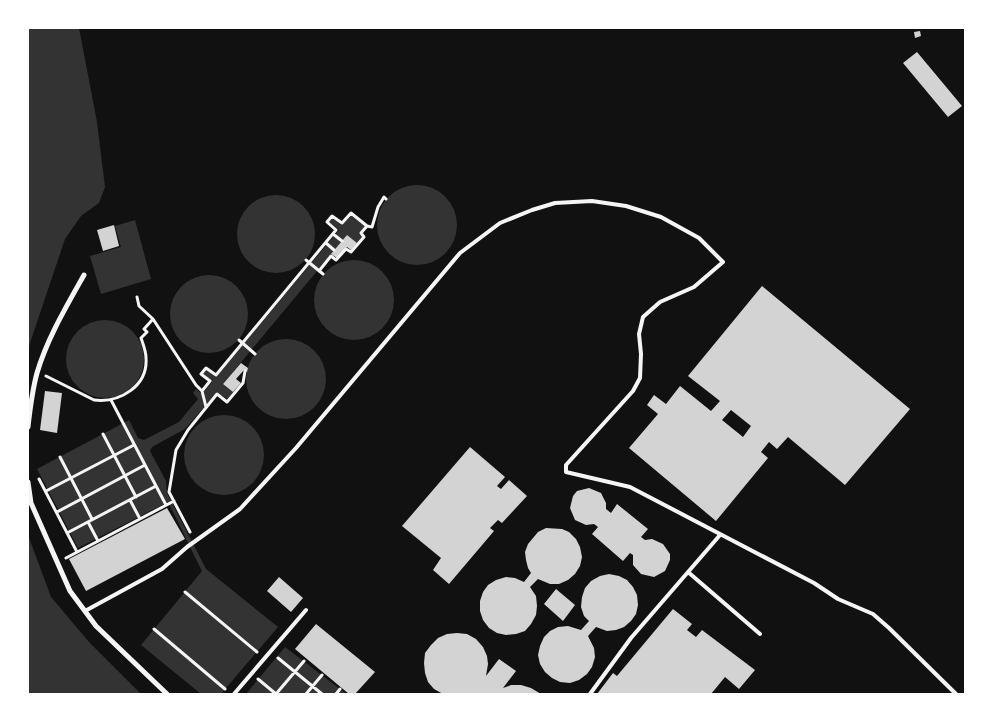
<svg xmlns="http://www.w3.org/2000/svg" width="993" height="722" font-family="'Exo 2',sans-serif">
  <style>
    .water { fill: #333 }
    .building { fill: #d3d3d3; fill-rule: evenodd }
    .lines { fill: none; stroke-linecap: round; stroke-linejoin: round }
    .path { stroke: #f5f5f5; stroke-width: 3 }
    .service { stroke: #f5f5f5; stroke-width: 4 }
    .minor { stroke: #f5f5f5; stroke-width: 5 }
  </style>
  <rect width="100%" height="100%" fill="#111"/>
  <path class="water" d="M 28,28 L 79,28 L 97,122 L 105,187 L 99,203 L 81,216 L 65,239 L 28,349 Z
    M377 225a40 40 0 1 1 80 0a40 40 0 1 1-80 0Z
    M237 234a39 39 0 1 1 78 0a39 39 0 1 1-78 0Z
    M 351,214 L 365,226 L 359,233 L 363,236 L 357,243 L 347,235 L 223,384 L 233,392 L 227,399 L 217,392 L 185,429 L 152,447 L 150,451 L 166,481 L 167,493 L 206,569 L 278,627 L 221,694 L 201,694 L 141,645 L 202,571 C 190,548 180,525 168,502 L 78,548 L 37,469 L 129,420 L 138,438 L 144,440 L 179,422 L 198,399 L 193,393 L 196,389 L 202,394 L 212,382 L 203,373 L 206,369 L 216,377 L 339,230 L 329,222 L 332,218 L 342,225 Z
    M 135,220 L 151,279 L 101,294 L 90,256 L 121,247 L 115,226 Z
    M314 300a40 40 0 1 1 80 0a40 40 0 1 1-80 0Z
    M170 314a39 39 0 1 1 78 0a39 39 0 1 1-78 0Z
    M66 359a39 39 0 1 1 78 0a39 39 0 1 1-78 0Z
    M246 379a40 40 0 1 1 80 0a40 40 0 1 1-80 0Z
    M184 455a40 40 0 1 1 80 0a40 40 0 1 1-80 0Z
    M 28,535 L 51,597 L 89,642 L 141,694 L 28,694 Z
    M 285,647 L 340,689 L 346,694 L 246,694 Z"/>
  <path class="building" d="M 920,31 L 921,36 L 915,38 L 914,32 Z
    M 917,52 L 962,106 L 948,117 L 903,63 Z
    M 114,225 L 119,246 L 103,251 L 97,230 Z
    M 347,235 L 357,243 L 351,250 L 347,247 L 337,258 L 331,254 Z
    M 762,286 L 910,409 L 845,485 L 788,437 L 777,449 L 769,442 L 761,452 L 768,458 L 716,521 L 629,448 L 658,414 L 647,405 L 654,395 L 666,404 L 680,386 L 711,411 L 720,401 L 688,376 ZM 731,410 L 751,426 L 743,437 L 722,420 Z
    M 241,363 L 248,368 L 247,372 L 244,370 L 236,379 L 241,383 L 233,392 L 223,384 Z
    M 45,391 L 62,393 L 57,433 L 40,430 Z
    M 470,447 L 505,477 L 497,486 L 501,489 L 509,480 L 527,496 L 502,523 L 498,520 L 490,528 L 494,531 L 449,584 L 433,570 L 441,558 L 402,526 Z
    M 589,488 L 601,493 L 606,503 L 606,509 L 611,513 L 617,504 L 648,529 L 641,537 L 645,540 L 652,539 L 663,544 L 670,554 L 670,560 L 665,571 L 654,577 L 641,574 L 633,565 L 633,555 L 630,553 L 623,561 L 592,534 L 598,527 L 594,524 L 586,525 L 575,520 L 570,508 L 573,496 L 577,491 Z
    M 167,508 L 185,539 L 86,591 L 69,559 Z
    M 546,528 L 562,529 L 569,532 L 576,539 L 580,547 L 582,557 L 580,566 L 575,574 L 568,580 L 559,584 L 550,584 L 538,579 L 530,587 L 536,596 L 537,606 L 536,615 L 531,624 L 525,631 L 516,634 L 506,635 L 497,633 L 489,628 L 483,620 L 480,611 L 480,601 L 483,592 L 488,585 L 496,580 L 506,577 L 515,578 L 524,582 L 531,573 L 528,568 L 526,560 L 525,552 L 528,544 L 538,532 Z
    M 609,574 L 619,576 L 627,580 L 633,587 L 637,595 L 638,605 L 636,614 L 631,621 L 624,627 L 616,630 L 607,631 L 596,627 L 588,636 L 594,648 L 595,657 L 592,667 L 587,674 L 579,680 L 570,683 L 560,682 L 552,678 L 545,672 L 540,664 L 538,655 L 540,646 L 544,637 L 550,631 L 558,627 L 568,626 L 581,630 L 589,621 L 584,616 L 581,607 L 582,597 L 585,588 L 591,581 L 600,576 Z
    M 279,577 L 303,598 L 291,612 L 267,591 Z
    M 556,589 L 575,605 L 563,621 L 544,604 Z
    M 673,609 L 692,624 L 687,630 L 696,637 L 702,630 L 755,670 L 739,689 L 725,677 L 711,694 L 597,694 L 613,673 L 617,676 Z
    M 316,624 L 375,672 L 355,694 L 349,694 L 295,649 Z
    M 457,633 L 467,634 L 476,639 L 483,647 L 487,656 L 488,664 L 486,676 L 499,659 L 516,671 L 503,688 L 511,685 L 521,685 L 531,688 L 541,694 L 443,694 L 434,689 L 428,682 L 425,673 L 424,663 L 425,653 L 431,645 L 438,638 L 447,634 Z"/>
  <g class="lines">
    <path class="path" d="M 367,226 L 372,227 L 378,207 L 384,197 L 386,199
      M 333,234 L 342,241
      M 326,243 L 334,250
      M 306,260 L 323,274
      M 137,297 L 139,306 L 153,319 L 196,385 L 202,391 L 206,407
      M 239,340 L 255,354
      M 46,376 L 94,400 C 120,403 148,386 146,358 C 146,351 143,344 141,338 L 147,332 L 144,329 L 153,319
      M 202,391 L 210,381 L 201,374 L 206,368 L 216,375 L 336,230 L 327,222 L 332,216 L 342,223 L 351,213 L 367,226 L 361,233 L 364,237 L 351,252 L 346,249 L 336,260 L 331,256 L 319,271
      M 111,400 L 166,505
      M 103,434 L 136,497
      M 60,457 L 92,519
      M 39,479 L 77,552
      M 46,491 L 134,445
      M 130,500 L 140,519
      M 57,512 L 145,465
      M 88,522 L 98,541
      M 190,532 L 169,492 L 176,450 L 188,430 L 217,394 L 227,402 L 243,383 L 245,371
      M 67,533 L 156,486
      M 66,558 L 174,501
      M 185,592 L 257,652
      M 154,629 L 225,689
      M 278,658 L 322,694
      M 258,679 L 276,694
      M 276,694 L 304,661
      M 306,694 L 322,675
      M 336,694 L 340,689"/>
    <path class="service" d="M 688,572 L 760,634
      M 85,611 L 162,569 L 187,547 L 240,509 L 296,448 L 460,253 L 500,223 L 532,210 L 555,203 L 592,201 L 626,206 L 661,217 L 699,238 L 723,262 L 694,287 L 660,302 L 643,317 L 639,334 L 641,354 L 640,378 L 633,391 L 566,465 L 566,472 L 630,487 L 814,583 L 838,599 L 873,614 L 889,628 L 956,694
      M 234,694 L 306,610
      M 590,694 L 631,638 L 720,535"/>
    <path class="minor" d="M 28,427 C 30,409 32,391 37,373 C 47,339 66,307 84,275
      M 28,482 L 31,503 L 70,591 L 96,626 L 167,694"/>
  </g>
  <rect width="993" height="722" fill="none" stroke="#ffffff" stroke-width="58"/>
</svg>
